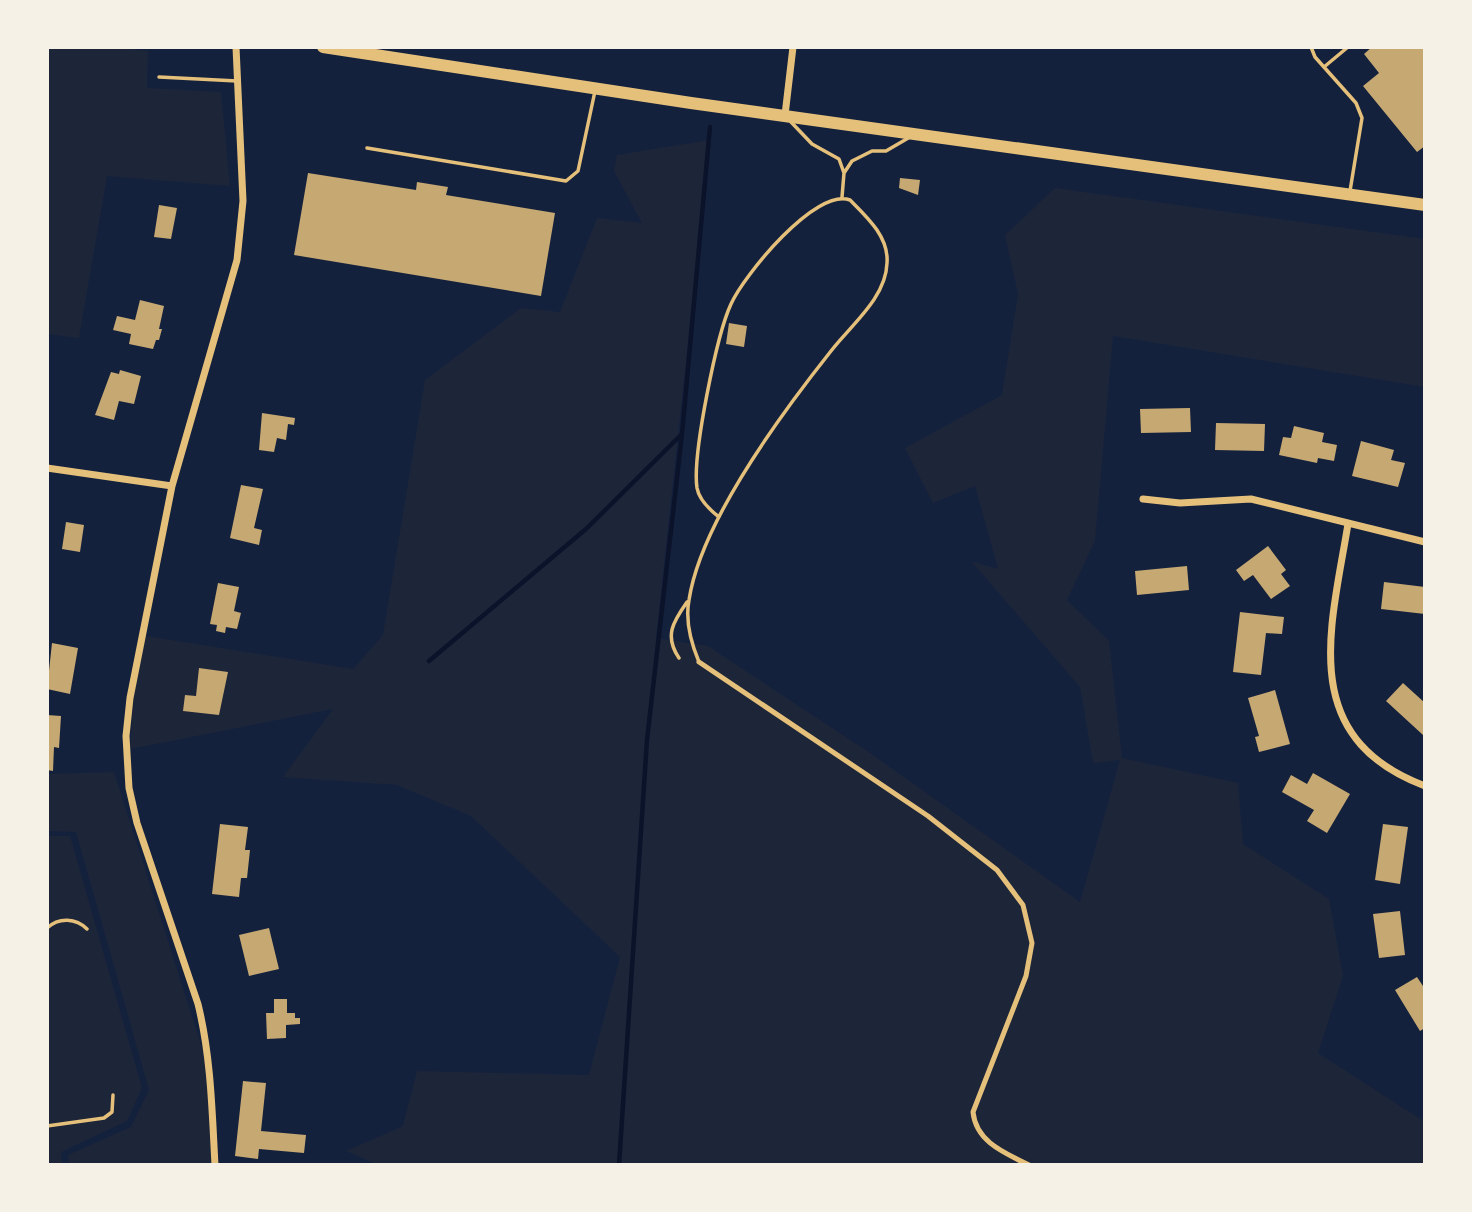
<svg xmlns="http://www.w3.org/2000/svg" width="1472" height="1212" font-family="Helvetica,sans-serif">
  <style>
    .green { fill: #1d2539 }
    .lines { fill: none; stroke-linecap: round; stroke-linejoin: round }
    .stream { stroke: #0b132b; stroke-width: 4.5 }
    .building { fill: #c6a872 }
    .service { stroke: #e5c07b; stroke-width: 3.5 }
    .pedestrian { stroke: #e5c07b; stroke-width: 5 }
    .minor { stroke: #e5c07b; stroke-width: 7 }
    .primary { stroke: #e5c07b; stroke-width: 12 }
  </style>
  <rect width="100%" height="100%" fill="#14213d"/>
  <path class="green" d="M 47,47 L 113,47 L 148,51 L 147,88 L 221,92 L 230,186 L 107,176 L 79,338 L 47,334 Z
    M 710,140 L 656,638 L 708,646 L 870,753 L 1080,902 L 1120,760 L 1093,763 L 1080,687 L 971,561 L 998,569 L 975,486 L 933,503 L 905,448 L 1002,395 L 1018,294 L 1005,235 L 1055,188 L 1425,239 L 1425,387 L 1113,336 L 1095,541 L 1067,600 L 1109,641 L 1122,758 L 1238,783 L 1243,844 L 1329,899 L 1343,976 L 1318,1053 L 1425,1122 L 1425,1165 L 379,1165 L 346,1151 L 403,1126 L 417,1071 L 589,1075 L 620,957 L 471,816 L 397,785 L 283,777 L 333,709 L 130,749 L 134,691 L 146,636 L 353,669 L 383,635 L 425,380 L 521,308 L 560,312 L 597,218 L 642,223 L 614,171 L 617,155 Z
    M 114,772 L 213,1082 L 216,1165 L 69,1165 L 68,1155 L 131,1127 L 149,1090 L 76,832 L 47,831 L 47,774 Z
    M 47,836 L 70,836 L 142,1088 L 127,1121 L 61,1152 L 62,1165 L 47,1165 Z"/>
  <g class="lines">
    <path class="stream" d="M 429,661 L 586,529 L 681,435
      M 619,1165 L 647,740 L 682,434 L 710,127"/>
  </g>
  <path class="building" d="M 1372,47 L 1425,47 L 1425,146 L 1417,152 L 1363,86 L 1379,73 L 1364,54 Z
    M 308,173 L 416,190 L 417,182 L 448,187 L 446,195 L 555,213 L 541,296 L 294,255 Z
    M 900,178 L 920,180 L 918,195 L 899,188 Z
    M 159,205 L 177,208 L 171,239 L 154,237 Z
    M 140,300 L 164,306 L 159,329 L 162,329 L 159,340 L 156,340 L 153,349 L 129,344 L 131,334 L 113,330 L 117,316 L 135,320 Z
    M 729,323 L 747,326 L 744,347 L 726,344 Z
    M 120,370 L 141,376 L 134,404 L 119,401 L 114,420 L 95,415 L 111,372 L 119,374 Z
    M 1190,408 L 1191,432 L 1141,433 L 1140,409 Z
    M 262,413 L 295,418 L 294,425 L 288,424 L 286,440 L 277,438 L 274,452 L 259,450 Z
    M 1216,423 L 1265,424 L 1264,451 L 1215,450 Z
    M 1294,426 L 1324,433 L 1322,442 L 1337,445 L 1334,461 L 1318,458 L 1317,463 L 1279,455 L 1283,437 L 1291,438 Z
    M 1361,441 L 1394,450 L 1391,460 L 1405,463 L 1398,487 L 1352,476 Z
    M 241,485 L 263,489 L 254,528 L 262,530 L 259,545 L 230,538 Z
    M 66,522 L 84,525 L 80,552 L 62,549 Z
    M 1268,546 L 1286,570 L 1281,574 L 1290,586 L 1271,599 L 1253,575 L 1244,581 L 1236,570 Z
    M 1187,566 L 1189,590 L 1137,595 L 1135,571 Z
    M 1384,582 L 1425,587 L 1425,614 L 1381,609 Z
    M 218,583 L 239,587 L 234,611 L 241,613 L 237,629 L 226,627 L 225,633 L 216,631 L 217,625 L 210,624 Z
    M 1240,612 L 1284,617 L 1282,634 L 1266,633 L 1261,675 L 1233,672 Z
    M 52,643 L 78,648 L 70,694 L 47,689 Z
    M 199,668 L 228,672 L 219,715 L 183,711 L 185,695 L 196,696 Z
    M 1403,683 L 1425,703 L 1423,735 L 1386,701 Z
    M 1275,690 L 1290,744 L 1259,752 L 1255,737 L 1259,736 L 1248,698 Z
    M 47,715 L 61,716 L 59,748 L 54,747 L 53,771 L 47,770 Z
    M 1313,773 L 1350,794 L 1327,833 L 1307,821 L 1314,810 L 1282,792 L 1291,775 L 1307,784 Z
    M 220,824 L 248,827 L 245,850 L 250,850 L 247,878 L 241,878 L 239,897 L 212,894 Z
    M 1383,824 L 1408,827 L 1400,884 L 1375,880 Z
    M 1400,911 L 1405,955 L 1379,958 L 1373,914 Z
    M 269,928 L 279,969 L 249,976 L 239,935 Z
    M 1417,977 L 1425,989 L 1425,1028 L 1420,1031 L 1395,990 Z
    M 274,999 L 287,999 L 287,1013 L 295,1013 L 295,1018 L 300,1018 L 300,1024 L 286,1025 L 286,1038 L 267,1039 L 266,1013 L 274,1013 Z
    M 243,1081 L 266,1083 L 261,1131 L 306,1135 L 304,1153 L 259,1149 L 258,1159 L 235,1156 Z"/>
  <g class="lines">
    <path class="service" d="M 1311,47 L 1315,57 L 1356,103 L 1362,118 L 1350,191
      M 1324,67 L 1348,47
      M 159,77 L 237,81
      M 791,122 L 812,144 L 839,159 L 844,173
      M 367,148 L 566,181 L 578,171 L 595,91
      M 842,197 L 844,173 L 852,161 L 872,151 L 886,151 L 910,137
      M 679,658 C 664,636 673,622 687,602
      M 699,662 C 691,643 685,621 689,600 C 701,521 781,414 831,351 C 851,325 886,298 887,263 C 889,237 867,217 850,200 C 816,187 744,275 731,304 C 717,334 692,455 697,488 C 699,499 710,510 719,517
      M 47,928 C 59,917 76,918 87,929
      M 47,1126 L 104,1118 L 112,1112 L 113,1095"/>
    <path class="pedestrian" d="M 699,662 L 928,816 L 997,870 L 1023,905 L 1032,943 L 1026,976 L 973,1112 C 976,1142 1005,1153 1029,1165"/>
    <path class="minor" d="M 785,115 L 793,47
      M 47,468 L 172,486
      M 1143,499 L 1180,503 L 1251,499 L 1425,542
      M 1348,524 C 1331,628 1296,737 1425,786
      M 215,1165 C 212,1110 211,1057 198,1004 L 137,823 L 129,788 L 126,736 L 130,698 L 172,486 L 237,260 L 243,201 L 236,47"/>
    <path class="primary" d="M 323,47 L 691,103 L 1425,205"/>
  </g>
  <rect width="1472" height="1212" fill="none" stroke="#f6f1e7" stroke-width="98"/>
</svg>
